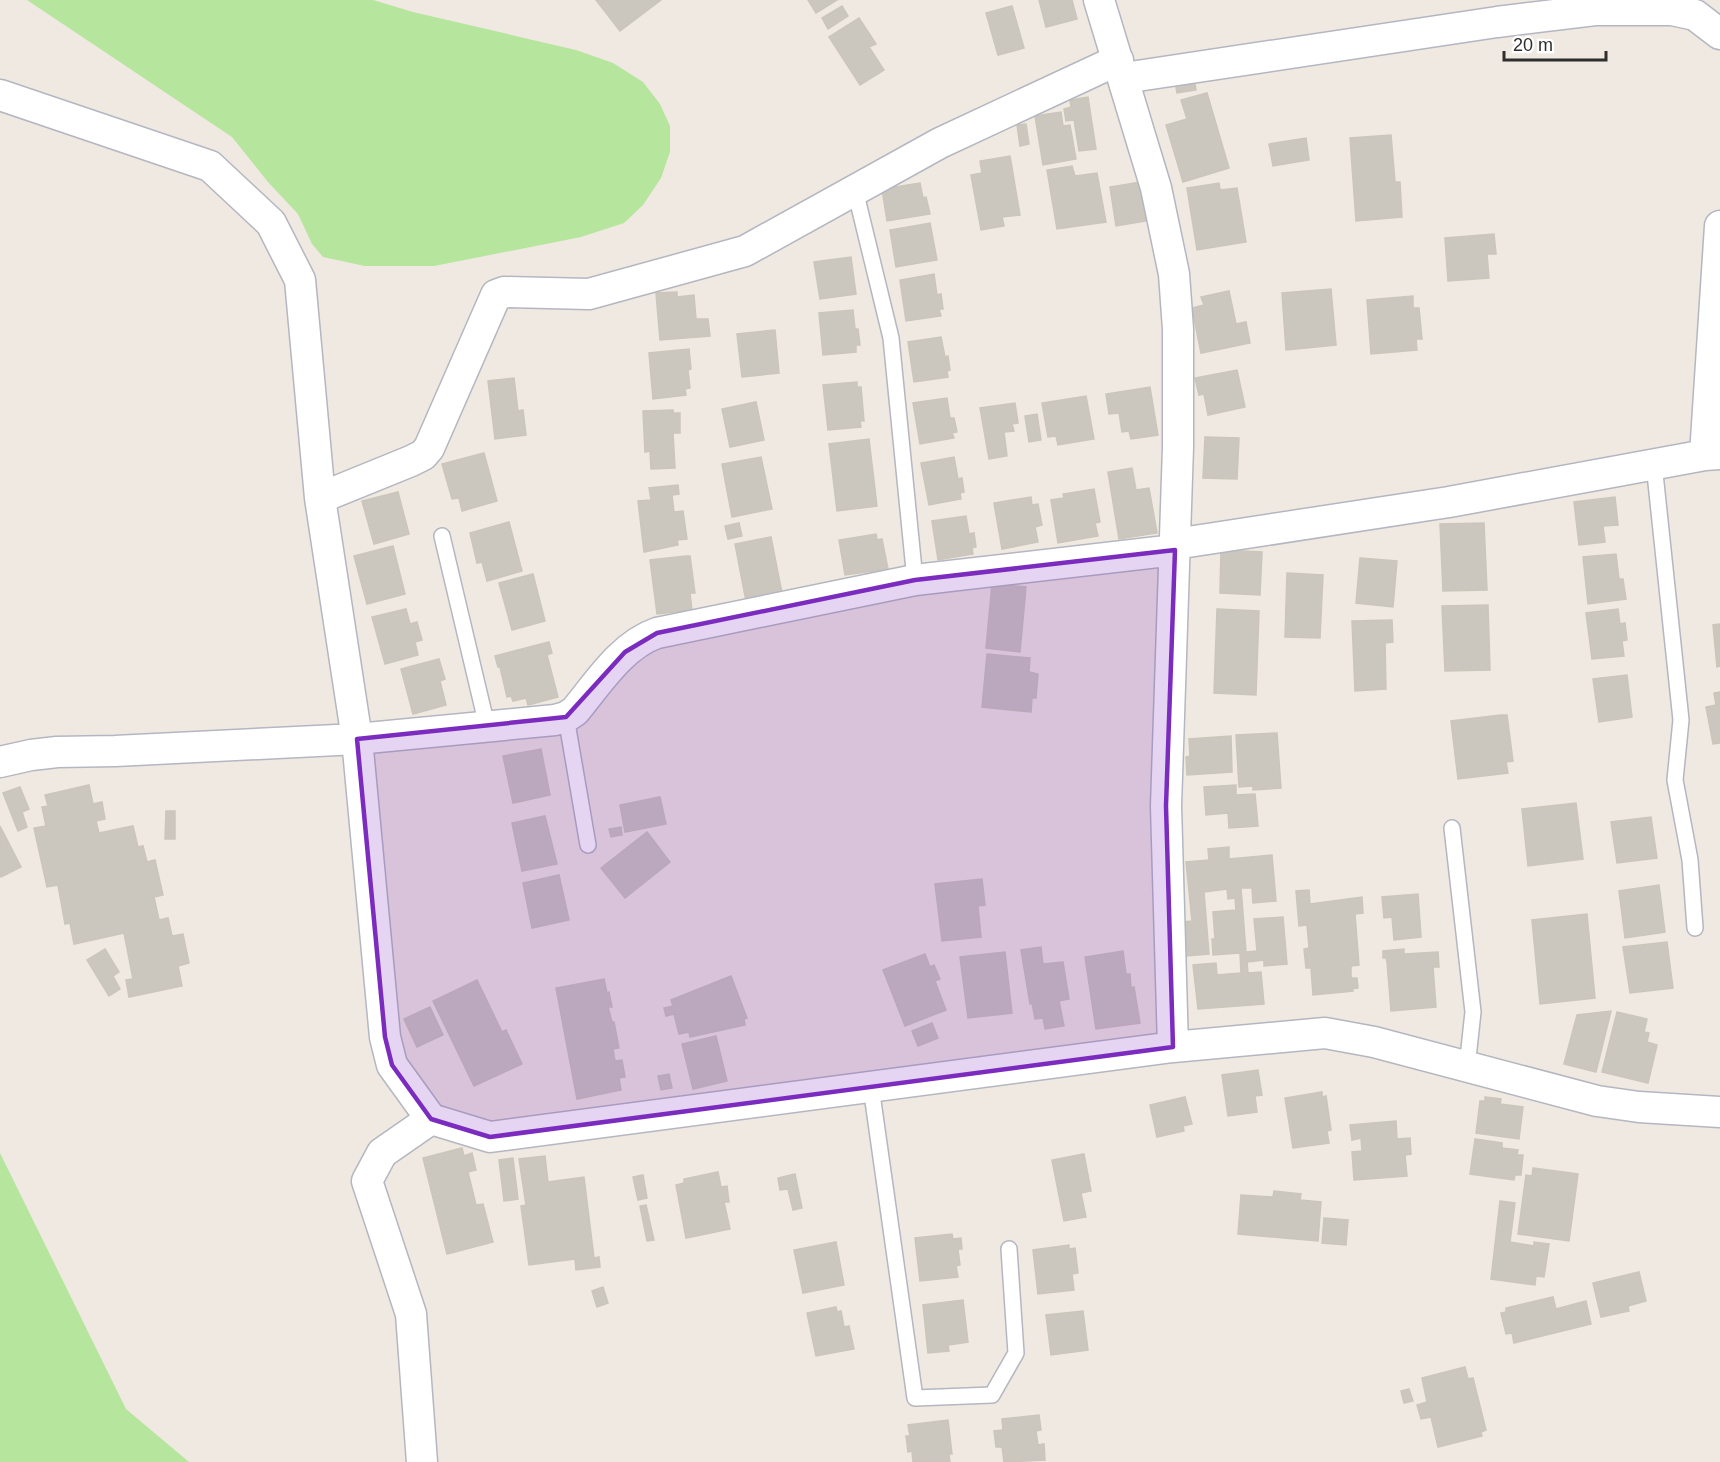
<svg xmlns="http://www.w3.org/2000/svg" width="1720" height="1462" font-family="Helvetica,sans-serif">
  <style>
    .green { fill: #b6e59e }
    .building { fill: #cbc7bf; stroke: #cbc5ba; stroke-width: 1.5 }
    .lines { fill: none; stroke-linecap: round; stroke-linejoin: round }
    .service-casing { stroke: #b4b7c1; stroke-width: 18 }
    .minor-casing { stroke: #b4b7c1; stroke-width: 33 }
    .service { stroke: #fff; stroke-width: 15 }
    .minor { stroke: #fff; stroke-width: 30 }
    .marked { fill: #7b2cbf; fill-opacity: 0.2; stroke: #7b2cbf; stroke-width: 4.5; stroke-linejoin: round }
  </style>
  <rect width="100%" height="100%" fill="#efe9e1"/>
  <path class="green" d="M 27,0 L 373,0 L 413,12 L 576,50 L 613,63 L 643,82 L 660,104 L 670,126 L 670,152 L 661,178 L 643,205 L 624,223 L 581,237 L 434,266 L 365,266 L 323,257 L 312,244 L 298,214 L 268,182 L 232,137 Z
    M 0,1153 L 126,1409 L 189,1462 L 0,1462 Z"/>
  <path class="building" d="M 596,0 L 661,0 L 620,31 Z
    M 808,0 L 837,0 L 816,13 Z
    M 1039,0 L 1072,0 L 1077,19 L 1046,27 Z
    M 842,6 L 848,16 L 828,29 L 822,18 Z
    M 1012,6 L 1024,48 L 998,55 L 986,13 Z
    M 859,18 L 876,44 L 869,47 L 884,70 L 860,85 L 829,37 Z
    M 1194,78 L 1196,90 L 1177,93 L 1175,81 Z
    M 1207,93 L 1229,168 L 1183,182 L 1166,125 L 1187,119 L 1181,100 Z
    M 1088,97 L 1096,149 L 1079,151 L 1074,120 L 1066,121 L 1064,109 L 1071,107 L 1070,100 Z
    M 1061,112 L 1063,126 L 1070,125 L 1076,159 L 1043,165 L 1035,116 Z
    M 1026,124 L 1029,144 L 1020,146 L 1017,125 Z
    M 1391,135 L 1395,182 L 1400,182 L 1402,217 L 1356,221 L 1350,138 Z
    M 1306,138 L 1309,160 L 1273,166 L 1269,144 Z
    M 1010,156 L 1020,215 L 1002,217 L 1004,226 L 981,230 L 971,175 L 982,173 L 980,161 Z
    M 1072,166 L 1075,176 L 1097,173 L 1106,222 L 1057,229 L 1047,170 Z
    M 1140,182 L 1146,221 L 1116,226 L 1110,187 Z
    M 920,183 L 923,198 L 926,197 L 930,214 L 887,221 L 882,189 Z
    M 1219,183 L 1220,190 L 1237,188 L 1246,242 L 1197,250 L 1187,188 Z
    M 930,223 L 937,260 L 896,267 L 890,230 Z
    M 1494,234 L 1496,254 L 1487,254 L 1489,278 L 1448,281 L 1445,238 Z
    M 851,257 L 856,294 L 820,299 L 814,262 Z
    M 934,274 L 937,295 L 941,294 L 943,309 L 939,309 L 941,316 L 906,321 L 900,280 Z
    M 1331,289 L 1336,345 L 1286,350 L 1282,293 Z
    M 1229,291 L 1236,324 L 1246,322 L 1250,343 L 1201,353 L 1192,308 L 1204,305 L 1201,297 Z
    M 677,292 L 677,297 L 694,295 L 696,319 L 708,319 L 710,336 L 660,340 L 656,293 Z
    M 1413,296 L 1413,308 L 1419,308 L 1422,339 L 1416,339 L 1417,350 L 1371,354 L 1367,300 Z
    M 853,310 L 855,329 L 858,329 L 860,345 L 856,345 L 856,352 L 823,355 L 819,313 Z
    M 775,330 L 779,373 L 742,377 L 737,334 Z
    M 941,337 L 945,357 L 948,356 L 950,370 L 947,371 L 948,377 L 914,382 L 908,342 Z
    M 689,349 L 691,369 L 688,370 L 690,388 L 685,389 L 686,395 L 653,399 L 649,353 Z
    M 1237,370 L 1245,407 L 1208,415 L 1204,394 L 1199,395 L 1195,378 Z
    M 514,378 L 518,411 L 523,410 L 526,435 L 495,439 L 488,381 Z
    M 857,382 L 857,387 L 861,387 L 864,421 L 860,421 L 861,427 L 828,430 L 823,385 Z
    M 1150,387 L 1158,435 L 1131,439 L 1129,431 L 1122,432 L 1119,413 L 1109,414 L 1106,394 Z
    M 1086,396 L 1094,439 L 1058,445 L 1056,436 L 1048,437 L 1042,403 Z
    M 947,398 L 950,418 L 954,418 L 957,432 L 952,433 L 954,438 L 920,444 L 913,403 Z
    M 756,402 L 764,440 L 730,447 L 722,409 Z
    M 1015,403 L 1018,423 L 1012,424 L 1014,431 L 1004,432 L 1007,456 L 989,459 L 980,408 Z
    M 673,410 L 673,413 L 680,413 L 680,433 L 673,433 L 675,468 L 651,469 L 650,451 L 645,452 L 643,411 Z
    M 1037,414 L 1041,440 L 1029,442 L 1025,416 Z
    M 1205,437 L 1239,438 L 1237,479 L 1203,478 Z
    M 869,439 L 877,506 L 837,511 L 829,444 Z
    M 484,453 L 497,501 L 462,511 L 459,498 L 452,499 L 442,464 Z
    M 761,457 L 772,509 L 732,517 L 722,464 Z
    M 954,457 L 958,479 L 962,478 L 964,492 L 960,493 L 961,499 L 929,505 L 921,463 Z
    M 1132,468 L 1136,490 L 1149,488 L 1157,533 L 1119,539 L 1108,472 Z
    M 678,485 L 679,494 L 672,495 L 674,512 L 683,511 L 687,539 L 677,540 L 678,545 L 644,552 L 638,501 L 651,500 L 649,488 Z
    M 1094,489 L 1100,522 L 1095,523 L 1098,536 L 1058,543 L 1051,500 L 1064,498 L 1063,494 Z
    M 398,492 L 409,534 L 374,544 L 362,501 Z
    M 1031,497 L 1032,505 L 1038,504 L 1042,525 L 1035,527 L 1038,542 L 1002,549 L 994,503 Z
    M 1615,497 L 1618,525 L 1603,526 L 1605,542 L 1579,545 L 1574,502 Z
    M 966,516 L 969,534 L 974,533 L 976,547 L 972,548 L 973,554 L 938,560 L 932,521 Z
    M 509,522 L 522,571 L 487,581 L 482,562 L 477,563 L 470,533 Z
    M 739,523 L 742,536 L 728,539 L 725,526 Z
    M 1484,523 L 1487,590 L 1443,591 L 1440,524 Z
    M 876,534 L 877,540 L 882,539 L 888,569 L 845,575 L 839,540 Z
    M 771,537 L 782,593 L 746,601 L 735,544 Z
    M 393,546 L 405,594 L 367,604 L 354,556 Z
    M 1221,550 L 1262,552 L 1260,595 L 1220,593 Z
    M 1616,554 L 1619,579 L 1623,579 L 1626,599 L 1588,604 L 1583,557 Z
    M 686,556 L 690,556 L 695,593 L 690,593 L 692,610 L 657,614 L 650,560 Z
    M 1360,558 L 1397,561 L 1393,607 L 1356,603 Z
    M 1287,573 L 1323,575 L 1320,638 L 1285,637 Z
    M 533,574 L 545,621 L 512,630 L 499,583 Z
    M 992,584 L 1026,587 L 1020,652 L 986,648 Z
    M 1488,605 L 1490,670 L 1445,671 L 1442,606 Z
    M 406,609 L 410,624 L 417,622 L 422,640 L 415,642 L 418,655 L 385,664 L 372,617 Z
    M 1217,609 L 1259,611 L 1256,695 L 1214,693 Z
    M 1618,609 L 1620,624 L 1625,623 L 1627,640 L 1622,641 L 1624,656 L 1592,659 L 1586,613 Z
    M 1392,620 L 1393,642 L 1385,643 L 1386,689 L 1355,691 L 1352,621 Z
    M 1720,624 L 1720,666 L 1717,667 L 1713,625 Z
    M 549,642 L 552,653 L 547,655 L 558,697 L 528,705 L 526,698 L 513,701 L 511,696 L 507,697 L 500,667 L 498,667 L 495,656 Z
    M 987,654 L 1030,658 L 1029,672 L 1038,674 L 1036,698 L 1032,698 L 1031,712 L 982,707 Z
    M 439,659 L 445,679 L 440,681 L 446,705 L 413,714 L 401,669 Z
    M 1627,675 L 1632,717 L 1599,722 L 1593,679 Z
    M 1720,692 L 1720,743 L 1713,744 L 1706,707 L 1716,705 L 1714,693 Z
    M 1501,715 L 1507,715 L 1513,761 L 1506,762 L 1508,773 L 1458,779 L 1451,721 Z
    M 1277,733 L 1281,788 L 1253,790 L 1253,786 L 1239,787 L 1236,735 Z
    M 1231,736 L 1232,772 L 1187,775 L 1186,757 L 1190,756 L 1189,739 Z
    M 541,749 L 550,795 L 513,803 L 503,756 Z
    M 89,785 L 93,804 L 102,802 L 105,819 L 96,821 L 99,833 L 133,826 L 138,847 L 143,846 L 147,862 L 155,860 L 163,895 L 154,897 L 159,920 L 168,918 L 172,936 L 183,934 L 189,963 L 178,966 L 182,986 L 129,997 L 126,980 L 133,979 L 124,933 L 74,944 L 70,923 L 65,924 L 58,885 L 47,887 L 34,828 L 46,826 L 42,807 L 48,806 L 45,795 Z
    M 1236,785 L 1236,795 L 1255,794 L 1258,826 L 1229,828 L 1228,813 L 1206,815 L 1204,787 Z
    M 20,787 L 29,809 L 22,812 L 27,827 L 18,831 L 3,793 Z
    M 660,797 L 666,824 L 625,832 L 620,805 Z
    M 1576,803 L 1583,859 L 1528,866 L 1522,809 Z
    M 166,811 L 175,811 L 175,839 L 165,839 Z
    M 545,816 L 557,864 L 522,871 L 512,823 Z
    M 1651,817 L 1657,858 L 1617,863 L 1611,822 Z
    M 0,826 L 21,867 L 1,877 L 0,875 Z
    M 621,827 L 622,835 L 611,837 L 609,829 Z
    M 647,832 L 670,862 L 625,898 L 601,868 Z
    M 1229,847 L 1229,859 L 1272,855 L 1276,901 L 1253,903 L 1252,888 L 1241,888 L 1246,952 L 1257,951 L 1254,919 L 1283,917 L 1287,964 L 1264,966 L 1264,960 L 1247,962 L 1248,973 L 1261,972 L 1264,1004 L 1198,1009 L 1193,965 L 1216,963 L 1217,975 L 1241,973 L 1240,953 L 1213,955 L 1212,939 L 1215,939 L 1213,912 L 1236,910 L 1235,898 L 1228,899 L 1227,889 L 1204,892 L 1209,954 L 1186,956 L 1183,922 L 1192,921 L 1186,862 L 1209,860 L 1208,849 Z
    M 559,875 L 569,920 L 532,928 L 523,883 Z
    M 982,879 L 985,905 L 978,906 L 981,937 L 942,941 L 935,884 Z
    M 1659,885 L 1665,932 L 1625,938 L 1619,891 Z
    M 1309,890 L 1310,904 L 1362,897 L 1363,913 L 1355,914 L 1359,965 L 1351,966 L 1351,978 L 1357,978 L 1358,988 L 1352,989 L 1353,991 L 1313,995 L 1311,968 L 1306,968 L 1304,949 L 1309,948 L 1307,925 L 1299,926 L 1296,891 Z
    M 1418,894 L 1421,937 L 1394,940 L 1392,917 L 1384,918 L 1382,897 Z
    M 1587,914 L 1595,998 L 1540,1004 L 1532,920 Z
    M 1667,942 L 1673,988 L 1630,993 L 1623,947 Z
    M 1041,947 L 1043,964 L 1063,962 L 1069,999 L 1059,1001 L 1064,1026 L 1045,1029 L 1043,1018 L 1035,1019 L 1032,1003 L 1030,1004 L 1021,950 Z
    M 105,949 L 119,972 L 113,976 L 120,989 L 109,996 L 87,960 Z
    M 1404,949 L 1404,954 L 1438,952 L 1439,967 L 1433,967 L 1436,1007 L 1391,1011 L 1387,962 L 1386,958 L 1383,958 L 1383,951 Z
    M 1123,951 L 1126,974 L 1130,974 L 1131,988 L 1134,987 L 1140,1023 L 1096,1029 L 1085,957 Z
    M 1005,952 L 1012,1013 L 968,1018 L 960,957 Z
    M 925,954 L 930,967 L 934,965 L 940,979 L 935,981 L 946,1010 L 905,1026 L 883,970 Z
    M 731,976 L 747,1018 L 744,1019 L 745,1025 L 690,1037 L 689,1032 L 679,1034 L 674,1014 L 666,1016 L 664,1008 L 673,1006 L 671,1000 Z
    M 604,979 L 607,993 L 609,992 L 612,1007 L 608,1007 L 612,1022 L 614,1022 L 619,1048 L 613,1049 L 615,1061 L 622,1060 L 625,1077 L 619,1078 L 621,1090 L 577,1099 L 556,988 Z
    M 477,980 L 502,1032 L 506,1030 L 522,1064 L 474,1086 L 433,1001 Z
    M 430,1007 L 443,1035 L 417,1047 L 404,1019 Z
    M 1611,1011 L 1596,1072 L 1564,1064 L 1577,1015 Z
    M 1617,1012 L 1647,1019 L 1644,1032 L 1649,1033 L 1647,1042 L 1657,1045 L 1648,1083 L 1602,1072 Z
    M 932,1023 L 938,1038 L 918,1046 L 912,1031 Z
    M 716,1036 L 727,1081 L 693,1089 L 682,1044 Z
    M 1258,1070 L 1262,1095 L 1255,1096 L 1257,1112 L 1228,1116 L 1222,1075 Z
    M 669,1074 L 672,1088 L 661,1090 L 658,1076 Z
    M 1322,1092 L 1322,1097 L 1326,1096 L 1331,1130 L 1327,1131 L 1329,1143 L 1293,1148 L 1285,1098 Z
    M 1185,1097 L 1192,1124 L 1183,1126 L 1184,1131 L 1157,1137 L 1150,1105 Z
    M 1485,1097 L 1501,1099 L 1500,1104 L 1523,1107 L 1519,1139 L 1476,1133 L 1480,1101 L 1485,1101 Z
    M 1396,1121 L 1397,1139 L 1410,1138 L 1411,1154 L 1405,1155 L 1407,1176 L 1354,1180 L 1352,1152 L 1362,1151 L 1361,1138 L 1352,1140 L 1350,1125 Z
    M 1475,1139 L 1502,1143 L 1502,1148 L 1518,1150 L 1517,1155 L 1523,1155 L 1521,1175 L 1515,1175 L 1514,1180 L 1470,1174 Z
    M 462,1148 L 464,1156 L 472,1153 L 476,1170 L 468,1172 L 476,1205 L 483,1204 L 493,1242 L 447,1254 L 423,1158 Z
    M 1084,1154 L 1091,1191 L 1081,1193 L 1086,1217 L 1064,1221 L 1052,1160 Z
    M 545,1156 L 548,1182 L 584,1177 L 594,1258 L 599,1257 L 600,1267 L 576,1270 L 575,1259 L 529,1265 L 521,1206 L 526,1205 L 519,1159 Z
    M 513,1158 L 518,1199 L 504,1201 L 499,1160 Z
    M 1533,1168 L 1578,1174 L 1569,1241 L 1518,1234 L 1526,1175 L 1532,1176 Z
    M 718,1172 L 721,1187 L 727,1186 L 729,1202 L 724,1202 L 730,1229 L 686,1238 L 676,1185 L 684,1183 L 684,1179 Z
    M 795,1174 L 802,1208 L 793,1210 L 788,1189 L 780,1190 L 778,1178 Z
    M 643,1175 L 647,1198 L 638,1200 L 633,1177 Z
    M 1274,1191 L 1301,1194 L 1300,1200 L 1321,1202 L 1318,1241 L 1238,1234 L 1241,1195 L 1273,1197 Z
    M 1500,1201 L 1515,1203 L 1510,1242 L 1534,1246 L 1534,1242 L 1549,1244 L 1544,1277 L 1536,1276 L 1535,1285 L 1491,1279 Z
    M 646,1205 L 654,1240 L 647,1241 L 640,1206 Z
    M 1324,1218 L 1348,1220 L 1346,1245 L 1322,1243 Z
    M 952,1234 L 953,1239 L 961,1238 L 962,1249 L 958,1249 L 960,1265 L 956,1266 L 958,1277 L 920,1281 L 915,1238 Z
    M 836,1242 L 844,1285 L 803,1293 L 794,1250 Z
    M 1069,1245 L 1069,1249 L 1075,1248 L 1078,1273 L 1072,1274 L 1074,1290 L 1038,1294 L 1033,1250 Z
    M 1639,1272 L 1646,1301 L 1628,1306 L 1629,1311 L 1601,1317 L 1593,1283 Z
    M 603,1287 L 608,1303 L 597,1307 L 592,1291 Z
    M 1553,1297 L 1556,1309 L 1586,1301 L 1591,1324 L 1514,1343 L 1512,1333 L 1506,1334 L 1501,1313 L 1506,1312 L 1506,1308 Z
    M 963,1300 L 968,1342 L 948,1345 L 949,1351 L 928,1353 L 923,1305 Z
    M 836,1307 L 837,1312 L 841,1311 L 844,1327 L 849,1326 L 854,1349 L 816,1356 L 807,1313 Z
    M 1083,1311 L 1088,1350 L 1051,1355 L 1046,1315 Z
    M 1465,1367 L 1468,1379 L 1473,1378 L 1486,1430 L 1481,1432 L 1482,1436 L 1438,1447 L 1431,1417 L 1421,1419 L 1417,1405 L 1427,1402 L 1422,1378 Z
    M 1409,1389 L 1413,1401 L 1404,1403 L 1401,1391 Z
    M 1039,1415 L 1041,1430 L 1036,1431 L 1038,1445 L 1044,1444 L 1045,1460 L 1004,1462 L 1002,1447 L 996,1447 L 994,1431 L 1003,1430 L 1002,1419 Z
    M 948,1420 L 952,1454 L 949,1454 L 950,1462 L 913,1462 L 912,1451 L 908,1452 L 906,1436 L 910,1436 L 908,1425 Z"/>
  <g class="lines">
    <g class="service-casing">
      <path id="service" d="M 855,190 L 891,338 L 915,580
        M 1654,464 L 1681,720 L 1675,780 L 1690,860 L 1695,928
        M 442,536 L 487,726
        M 566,717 L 588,845
        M 1452,828 L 1473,1012 L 1467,1067
        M 871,1087 L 915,1398 L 992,1395 L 1016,1353 L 1009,1249"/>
    </g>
    <g class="minor-casing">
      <path id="minor" d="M 1099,0 L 1156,188 L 1174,274 L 1178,329 L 1178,447 L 1166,806 L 1173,1047
        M 1124,78 L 1497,22 L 1595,10 L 1672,10 L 1695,15 L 1720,34
        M 0,95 L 210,166 L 271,223 L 300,280 L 320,498 L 357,739 L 385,1037 L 392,1065 L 431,1119 L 490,1137 L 1173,1047 L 1325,1033 L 1374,1042 L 1597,1101 L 1639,1107 L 1720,1112
        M 1705,455 L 1720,226
        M 320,498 L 411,461 L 423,455 L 429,448 L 496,295 L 504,292 L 589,294 L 745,251 L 940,143 L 1118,60
        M 1175,544 L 1449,502 L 1705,455 L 1720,454
        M 0,762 L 31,755 L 57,752 L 115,751 L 357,739 L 555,720 L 566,717 L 575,711 C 598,683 622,645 657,633 L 915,580 L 1175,550
        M 422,1462 L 411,1314 L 367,1181 L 382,1153 L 431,1119"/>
    </g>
    <use href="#service" class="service"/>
    <use href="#minor" class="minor"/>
  </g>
  <path class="marked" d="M 1175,550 L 1166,806 L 1173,1047 L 490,1137 L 431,1119 L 392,1065 L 385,1037 L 357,739 L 566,717 L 625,652 L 657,633 L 915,580 Z"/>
  <path d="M1504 51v9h102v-9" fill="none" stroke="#2e2e2e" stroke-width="3"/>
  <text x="1513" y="51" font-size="18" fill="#2e2e2e" stroke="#ffffff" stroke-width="4.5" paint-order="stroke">20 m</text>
</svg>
